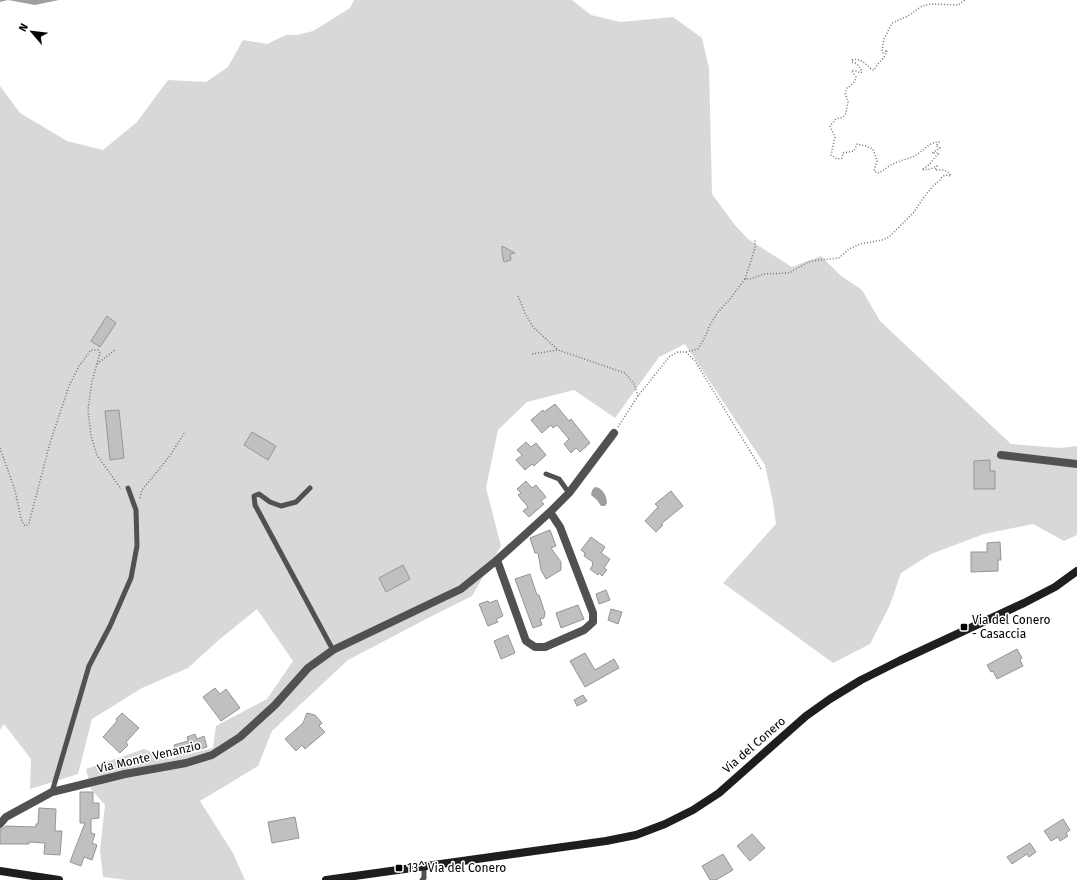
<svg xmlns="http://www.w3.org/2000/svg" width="1077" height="880" font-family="'Fira Sans',sans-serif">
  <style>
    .green { fill: #d8d8d8 }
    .water { fill: #9f9f9f }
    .building { fill: #c0c0c0; stroke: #959595 }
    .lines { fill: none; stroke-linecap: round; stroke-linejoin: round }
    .path { stroke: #737373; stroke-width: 1.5; stroke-dasharray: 1 2; stroke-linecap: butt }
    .service { stroke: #515151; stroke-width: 5 }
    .minor { stroke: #515151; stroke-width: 8 }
    .secondary { stroke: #1e1e1e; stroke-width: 8 }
    .poi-dot { fill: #000; stroke: #fff; stroke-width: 1.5 }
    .labels { text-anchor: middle; stroke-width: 3; stroke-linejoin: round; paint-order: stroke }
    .poi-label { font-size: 12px; fill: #000; stroke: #fff; text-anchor: start }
    .street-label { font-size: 12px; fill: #000; stroke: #fff }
  </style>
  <rect width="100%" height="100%" fill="#fff"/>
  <path class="green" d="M 354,0 L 572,0 L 591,15 L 620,22 L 673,17 L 702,38 L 709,68 L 712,194 L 734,224 L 748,239 L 792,267 L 821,256 L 840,275 L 862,290 L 880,321 L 1011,444 L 1061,448 L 1077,446 L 1077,535 L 1064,541 L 1033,524 L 984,534 L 931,554 L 901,573 L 890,605 L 870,644 L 833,663 L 723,583 L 776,524 L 773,502 L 765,465 L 685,344 L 659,357 L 615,418 L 574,390 L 527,402 L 498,430 L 486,488 L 501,546 L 472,596 L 428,618 L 348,660 L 272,731 L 258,766 L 200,801 L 233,853 L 245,880 L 127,880 L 103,877 L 100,850 L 105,805 L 91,789 L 86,769 L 144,749 L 169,759 L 213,748 L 216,726 L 267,699 L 293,661 L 257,609 L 220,639 L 188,668 L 142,688 L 92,719 L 78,774 L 30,789 L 31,759 L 4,724 L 0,730 L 0,86 L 20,113 L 67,141 L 103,150 L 137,122 L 168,80 L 206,82 L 228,67 L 243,40 L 267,44 L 286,35 L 297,35 L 313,31 L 350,8 Z"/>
  <path class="water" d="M 0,0 L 59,0 L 35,5 L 8,0 L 0,2 Z
    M 595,487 C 602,487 607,496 607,503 L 605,506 L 601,506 L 597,500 L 591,495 L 592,490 Z"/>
  <path class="building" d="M 502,246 L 515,253 L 510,254 L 511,260 L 504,262 L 502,253 Z
    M 107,316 L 116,323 L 100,347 L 91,341 Z
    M 555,404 L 569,421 L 571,419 L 590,443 L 580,452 L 576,448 L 571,453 L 564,444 L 569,439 L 557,425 L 553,428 L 551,425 L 542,433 L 531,420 L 543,410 L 544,412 Z
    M 119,410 L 124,458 L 110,460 L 105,411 Z
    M 252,432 L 276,446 L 268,460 L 244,445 Z
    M 526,442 L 531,447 L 536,443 L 546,455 L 534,466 L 532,464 L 525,470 L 516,460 L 522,455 L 517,450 Z
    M 990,460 L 990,471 L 995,471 L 995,489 L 974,489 L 974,461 Z
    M 526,481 L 532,488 L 536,485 L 546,497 L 541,501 L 544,504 L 529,517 L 523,511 L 528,507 L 518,495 L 521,493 L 517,489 Z
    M 671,491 L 683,506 L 661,524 L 663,525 L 656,532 L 645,521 L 658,507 L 655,504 Z
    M 550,530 L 556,546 L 551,548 L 561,562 L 561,570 L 546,579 L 541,570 L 538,553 L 535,553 L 530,538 Z
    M 591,537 L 605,547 L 601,553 L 610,559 L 604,568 L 607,570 L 602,576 L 599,573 L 598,575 L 590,569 L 593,565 L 592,564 L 593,562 L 584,556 L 585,553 L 581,550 Z
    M 1000,542 L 1001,560 L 998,560 L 998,571 L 971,572 L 971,552 L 987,552 L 987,543 Z
    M 403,565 L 410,579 L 386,592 L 379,578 Z
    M 530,574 L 537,595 L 539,595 L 545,613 L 544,618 L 540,619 L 542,625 L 533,628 L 515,579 Z
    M 606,590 L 610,600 L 599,604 L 596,594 Z
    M 497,600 L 503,616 L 496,619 L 498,622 L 488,626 L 479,604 L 488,601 L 489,603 Z
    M 578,605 L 584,619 L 561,628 L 556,613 Z
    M 611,609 L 622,612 L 618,624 L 608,620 Z
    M 508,635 L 515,653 L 501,659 L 494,641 Z
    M 1017,649 L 1022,658 L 1020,660 L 1023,666 L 997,679 L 993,671 L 991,672 L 987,665 Z
    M 585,653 L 595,670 L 614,659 L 619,668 L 585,687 L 570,661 Z
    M 215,688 L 220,694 L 226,689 L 240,708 L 221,721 L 203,697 Z
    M 583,695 L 587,701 L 577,706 L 574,700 Z
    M 122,713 L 139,728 L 126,742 L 128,745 L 120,753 L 103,737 L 117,721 L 116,719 Z
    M 307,713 L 315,715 L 322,723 L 319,726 L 325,732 L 305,749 L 302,745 L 296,751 L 285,739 L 303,723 Z
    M 195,734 L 197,739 L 204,736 L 207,747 L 177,756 L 174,745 L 188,741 L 187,737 Z
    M 80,792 L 93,792 L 93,803 L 99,803 L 99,818 L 91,819 L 91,833 L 95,834 L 92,843 L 97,845 L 92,860 L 84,857 L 81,866 L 70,862 L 85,823 L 80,823 Z
    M 39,808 L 56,809 L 55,831 L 62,831 L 60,855 L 44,854 L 45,843 L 29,842 L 29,844 L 0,844 L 0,829 L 2,829 L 6,826 L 36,827 L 36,824 L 38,824 Z
    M 295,817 L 299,838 L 272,843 L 268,822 Z
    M 1063,819 L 1070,830 L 1066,833 L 1068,836 L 1060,841 L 1058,837 L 1051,841 L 1044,831 Z
    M 752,834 L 765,848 L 750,861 L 737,846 Z
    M 1030,843 L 1036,852 L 1029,857 L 1027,854 L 1012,864 L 1007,857 Z
    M 723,854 L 733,870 L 716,880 L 710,880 L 702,866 Z"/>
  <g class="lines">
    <path class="path" d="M 745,279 L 755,248 L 755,240
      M 518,296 L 525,313 L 533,327 L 558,350
      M 686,352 L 698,349 L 705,337 L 710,325 L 718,312 L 730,299 L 745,279 L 750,279 L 764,274 L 789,273 L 808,262 L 819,260 L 839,258 L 849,249 L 860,244 L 882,240 L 889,237 L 914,212 L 924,197 L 933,186 L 940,180 L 942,177 L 945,175 L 951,176 C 948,169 941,170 935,170 L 937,166 L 936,166 L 931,169 L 922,170 L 923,169 L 930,164 L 936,156 L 939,154 L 938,153 L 932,153 L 940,148 L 939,147 L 936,146 L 939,142 C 928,142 923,152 914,156 C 906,160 896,161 888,167 C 883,170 882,172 877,173 L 874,171 L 877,161 L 873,149 L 866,146 L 857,144 L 854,151 L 843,153 L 842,158 L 837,159 L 831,155 L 835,137 L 830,126 L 836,119 L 843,117 L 846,113 L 848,102 L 845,93 L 847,88 C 852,85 855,82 856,77 L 852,71 L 852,70 L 857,71 L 860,73 L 862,72 C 860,67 857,63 852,62 L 852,60 C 861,58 866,64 872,70 L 874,70 C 877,63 886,58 887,50 L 883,53 L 882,51 L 884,39 L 892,23 L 908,16 L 922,6 L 931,4 L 958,5 L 965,0
      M 532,354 L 558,350 L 625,373 L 634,384 L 638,396
      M 97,364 L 116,349
      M 618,427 L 638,396 L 670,356 L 678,352 L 686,352 L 695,361 L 761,469
      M 0,448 L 15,490 L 21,519 L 24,525 L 26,526 L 29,523 L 50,443 L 69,386 L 79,366 L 91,350 L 98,350 L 100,353 L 92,381 L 88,410 L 91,436 L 97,455 L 121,489
      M 140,498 L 142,490 L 169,457 L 185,432"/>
    <path class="service" d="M 546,474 L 559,479 L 569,493
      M 310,488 L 296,502 L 281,506 L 270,502 L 259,494 L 254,496 L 255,505 L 333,650
      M 52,792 L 89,666 L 110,626 L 131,578 L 137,546 L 136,510 L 128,488
      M 422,880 L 424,878 L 424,866"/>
    <path class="minor" d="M 1001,455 L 1077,464
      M 497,560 L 526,641 L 535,647 L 545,647 L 584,630 L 593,622 L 593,613 L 560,527 L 550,512
      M 0,824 L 6,817 L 52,792 L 125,774 L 186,763 L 212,755 L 240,737 L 275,705 L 308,668 L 333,650 L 461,589 L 497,560 L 550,512 L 569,493 L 614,433"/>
    <path class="secondary" d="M 0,871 L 59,880
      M 326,880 L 606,841 L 636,835 L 665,824 L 693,810 L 719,793 L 806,716 L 830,699 L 861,680 L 899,661 L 1024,603 L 1055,587 L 1077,571"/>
  </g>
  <g class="poi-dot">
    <rect x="960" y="623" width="8" height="8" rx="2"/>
    <rect x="395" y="864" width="8" height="8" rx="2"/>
  </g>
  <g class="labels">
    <g class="poi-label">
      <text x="972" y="624">Via del Conero<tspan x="972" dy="14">- Casaccia</tspan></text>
      <text x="407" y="872">13^ Via del Conero</text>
    </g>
    <g class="street-label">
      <text transform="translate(754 745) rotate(-41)" y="4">Via del Conero</text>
      <text transform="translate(149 757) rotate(-13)" y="4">Via Monte Venanzio</text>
    </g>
  </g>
  <g transform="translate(32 32) rotate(298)" stroke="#ffffff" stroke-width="3" paint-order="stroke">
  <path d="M0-3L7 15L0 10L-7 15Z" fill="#000000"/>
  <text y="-6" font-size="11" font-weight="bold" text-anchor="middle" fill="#000000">N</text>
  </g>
</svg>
